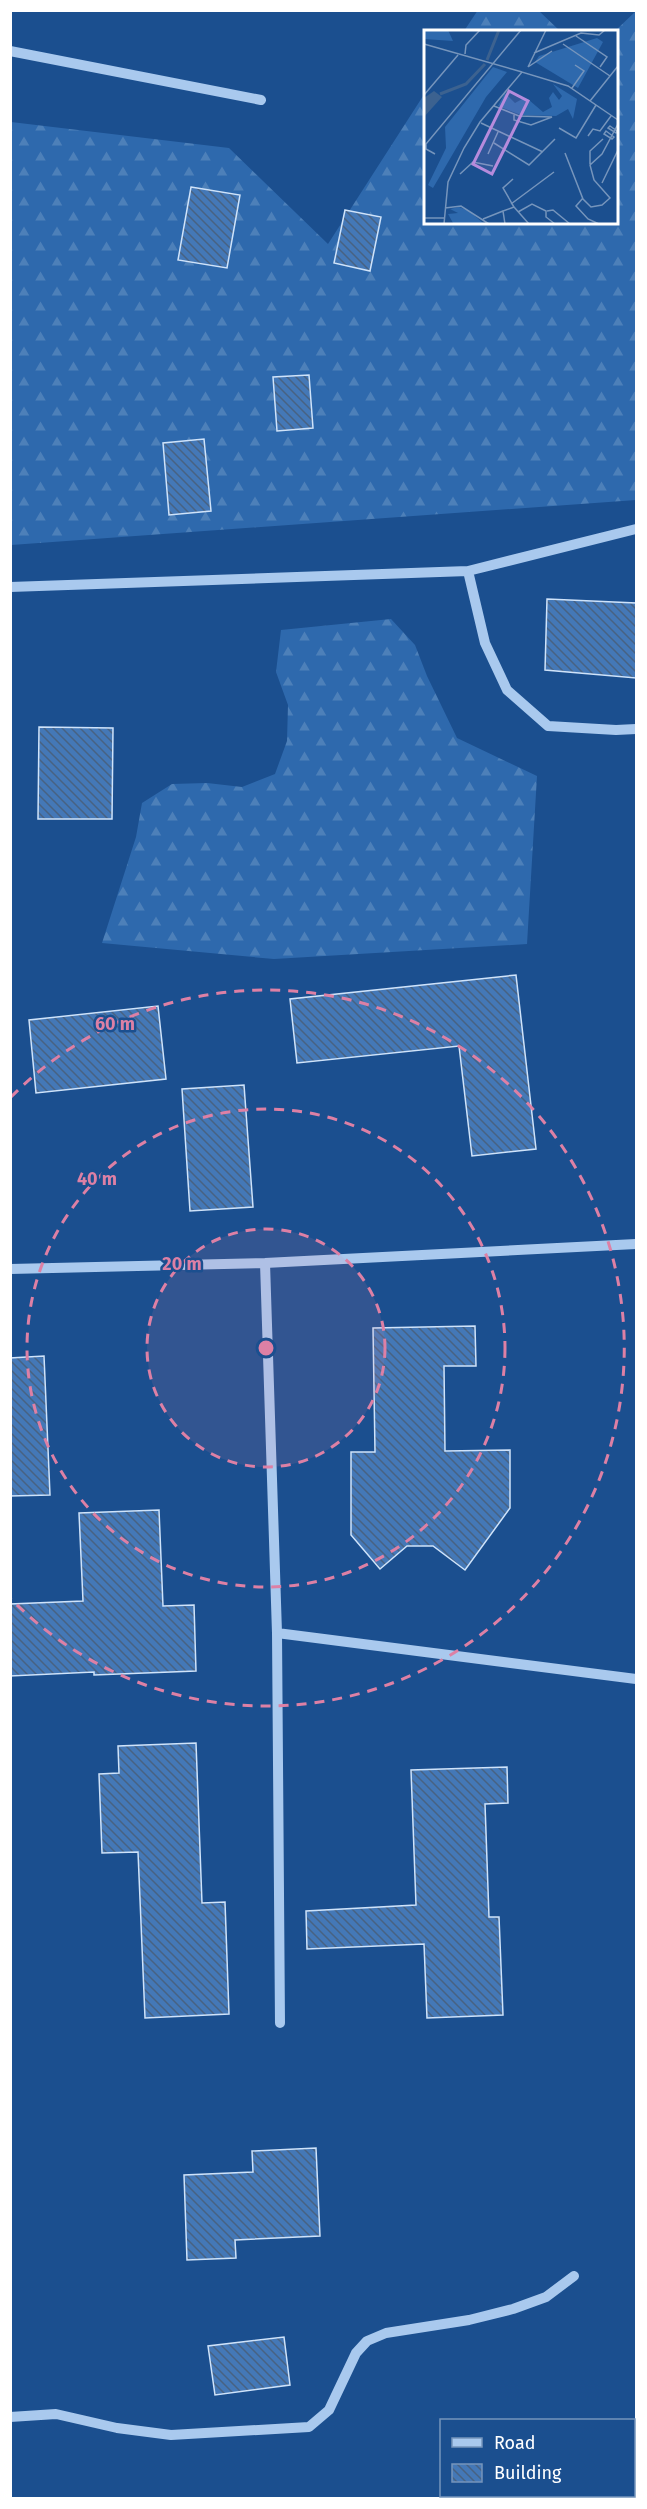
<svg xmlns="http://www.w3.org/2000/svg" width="647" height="2509" font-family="'Fira Sans',sans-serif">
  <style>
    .forest { fill: url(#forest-firs) }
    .building { fill: url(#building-back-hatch); stroke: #cfe3fa; stroke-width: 1.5 }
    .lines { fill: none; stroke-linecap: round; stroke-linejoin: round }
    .minor { stroke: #a9c9ee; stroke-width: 10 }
    .ring { fill: none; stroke: #dd80a5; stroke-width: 3; stroke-dasharray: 10 8 }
    .inset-river { fill: none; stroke: #3c6290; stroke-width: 3 }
    .inset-road { fill: none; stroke: #7695bc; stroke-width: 1.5 }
    .view { fill: #b68bdc; fill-opacity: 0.15; stroke: #b68bdc; stroke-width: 3 }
    .inset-edge { fill: none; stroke: #fff; stroke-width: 3 }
    .centre { fill: #dd80a5; stroke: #1b4f8f; stroke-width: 3 }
    .ring-label { font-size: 18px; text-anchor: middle; font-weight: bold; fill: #dd80a5; stroke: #1b4f8f; stroke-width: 5; stroke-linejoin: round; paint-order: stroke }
  </style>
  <defs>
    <pattern id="forest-firs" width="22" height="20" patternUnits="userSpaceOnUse" patternTransform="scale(1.5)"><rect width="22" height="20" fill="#2e69ad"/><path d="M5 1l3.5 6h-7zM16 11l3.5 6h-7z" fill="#4d80b9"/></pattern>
    <pattern id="building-back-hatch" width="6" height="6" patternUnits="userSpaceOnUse" patternTransform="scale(1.5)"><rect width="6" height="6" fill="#4478b7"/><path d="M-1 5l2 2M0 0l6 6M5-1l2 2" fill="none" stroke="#486282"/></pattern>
  </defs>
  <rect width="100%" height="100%" fill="#1b4f8f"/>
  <path class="forest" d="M 478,10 L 539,11 L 560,31 L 464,31 Z
    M 636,11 L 636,500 L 11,545 L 11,122 L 229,148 L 328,244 L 425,93 L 425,222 L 616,222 L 615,31 Z
    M 391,619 L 415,645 L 427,676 L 457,738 L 537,776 L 527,944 L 274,959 L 102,943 L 136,837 L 142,803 L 172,784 L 207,783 L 242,787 L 275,774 L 287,741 L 288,705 L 276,672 L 281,630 Z"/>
  <path class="building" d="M 191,187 L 240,195 L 227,268 L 178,260 Z
    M 345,210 L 381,217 L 370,271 L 334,263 Z
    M 309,375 L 313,428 L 277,431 L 273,377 Z
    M 204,439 L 211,511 L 169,515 L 163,443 Z
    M 547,599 L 636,603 L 636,678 L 545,670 Z
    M 39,727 L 113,728 L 112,819 L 38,819 Z
    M 516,975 L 536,1149 L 472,1156 L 459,1046 L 297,1063 L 290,999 Z
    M 158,1006 L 166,1079 L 36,1093 L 29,1020 Z
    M 244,1085 L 253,1207 L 190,1211 L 182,1089 Z
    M 475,1326 L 476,1366 L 444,1366 L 445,1451 L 510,1450 L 510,1508 L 465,1570 L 433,1546 L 407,1546 L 380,1569 L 351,1535 L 351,1452 L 375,1452 L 373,1328 Z
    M 44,1356 L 50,1495 L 10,1496 L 10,1358 Z
    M 159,1510 L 163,1606 L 194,1605 L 196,1671 L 94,1675 L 94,1672 L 10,1676 L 10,1604 L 83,1601 L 79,1513 Z
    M 196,1743 L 202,1903 L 225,1902 L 229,2014 L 145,2018 L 138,1852 L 102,1853 L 99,1774 L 119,1773 L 118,1746 Z
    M 507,1767 L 508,1803 L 485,1804 L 489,1917 L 499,1917 L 503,2015 L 427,2018 L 424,1944 L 307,1949 L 306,1911 L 416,1905 L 411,1770 Z
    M 316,2148 L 320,2236 L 235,2240 L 236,2258 L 187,2260 L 184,2175 L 253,2172 L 252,2151 Z
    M 284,2337 L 290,2385 L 215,2395 L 208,2346 Z"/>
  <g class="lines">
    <path class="minor" d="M 10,51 L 261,100
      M 468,571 L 485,643 L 507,690 L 548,726 L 616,730 L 636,729
      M 10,587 L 468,571 L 636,529
      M 265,1263 L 277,1633 L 280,2023
      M 10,1269 L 265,1263 L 636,1244
      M 277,1633 L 636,1679
      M 10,2417 L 56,2414 L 117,2428 L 171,2435 L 309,2427 L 329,2410 L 356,2353 L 367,2341 L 386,2333 L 469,2320 L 513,2309 L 546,2297 L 574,2276"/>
  </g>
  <circle cx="266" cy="1348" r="119" fill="#dd80a5" fill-opacity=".12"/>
  <g class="ring">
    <circle cx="266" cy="1348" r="119"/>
    <circle cx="266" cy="1348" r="239"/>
    <path d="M11 1097A358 358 0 1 1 11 1599"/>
  </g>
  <g transform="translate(424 30)">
    <rect width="194" height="194" fill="#1b4f8f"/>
    <path d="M 1,0 L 24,0 L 29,11 L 0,9 ZM 129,54 L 153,69 L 149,89 L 144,79 L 132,86 L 97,85 L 74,76 L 81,63 L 91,73 L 100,68 L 105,70 L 119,82 L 128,77 L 125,68 L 129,62 L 135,70 L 138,66 ZM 35,177 L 45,181 L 59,193 L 29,193 L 24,184 L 34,183 L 26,179 Z" fill="#2e69ad"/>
    <path d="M 69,37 L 83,42 L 62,67 L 9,158 L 4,155 L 22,118 L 21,97 Z" fill="#2e69ad"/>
    <path d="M 173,8 L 179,12 L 154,58 L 111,32 L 115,26 Z" fill="#2e69ad"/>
    <path d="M 10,61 L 18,67 L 0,87 L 0,68 Z" fill="#3c6290"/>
    <path class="inset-river" d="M 63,30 L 75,0M 16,64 L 42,54 L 61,34"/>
    <path class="inset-road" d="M 152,6 L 183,27 L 176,37M 0,14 L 98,42M 139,14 L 186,46M 110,23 L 157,3 L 175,5 L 181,0M 41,24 L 42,15 L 56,0M 104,37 L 122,0M 104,37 L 128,21M 148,58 L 160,41 L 151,35M 0,65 L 34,25M 166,71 L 194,36M 70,76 L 95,86 L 128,87 L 107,95 L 90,90 L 90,85M 57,93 L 119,122M 186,96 L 193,101 L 192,103 L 184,98 ZM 135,98 L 152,108 L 172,75M 182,101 L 190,107 L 188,109 L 180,104 ZM 164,106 L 169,99 L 176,101 L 187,86M 70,113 L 105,135 L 131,109M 141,123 L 159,169 L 167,177 L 178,175 L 186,168 L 170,150 L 166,135 L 178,124 L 194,94M 11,124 L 2,119 L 2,114 L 97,0M 64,124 L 74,102M 166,134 L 166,121 L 179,109M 36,144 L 49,132 L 69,136M 178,153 L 194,120M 159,168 L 152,176 L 164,189 L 175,194M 87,174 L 130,142M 90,177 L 105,194M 21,178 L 37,176 L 65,194M 123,181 L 129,180 L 146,194M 94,182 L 108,174 L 122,181 L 122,187 L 131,194M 1,188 L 21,188M 59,189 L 79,181M 20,194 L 24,152 L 40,118 L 56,92 L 98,42 L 144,56 L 194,90M 81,194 L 79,181 L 90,177 L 79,158 L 89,149"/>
    <path class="view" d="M 85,61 L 104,71 L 68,144 L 49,134 Z"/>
    <rect width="194" height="194" class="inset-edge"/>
  </g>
  <circle cx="266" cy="1348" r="9" class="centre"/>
  <g class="ring-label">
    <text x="115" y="1030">60 m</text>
    <text x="97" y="1185">40 m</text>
    <text x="182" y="1270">20 m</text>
  </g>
  <rect width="647" height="2509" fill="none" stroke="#ffffff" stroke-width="24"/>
  <rect x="440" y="2419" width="195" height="78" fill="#1b4f8f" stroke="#7695bc" stroke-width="1.5"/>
  <rect x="452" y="2438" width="30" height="9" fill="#a9c9ee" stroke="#7695bc" stroke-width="1.5"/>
  <text x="494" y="2449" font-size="18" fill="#ffffff">Road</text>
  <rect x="452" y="2464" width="30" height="18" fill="url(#building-back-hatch)" stroke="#7695bc" stroke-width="1.5"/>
  <text x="494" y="2479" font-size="18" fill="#ffffff">Building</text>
</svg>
